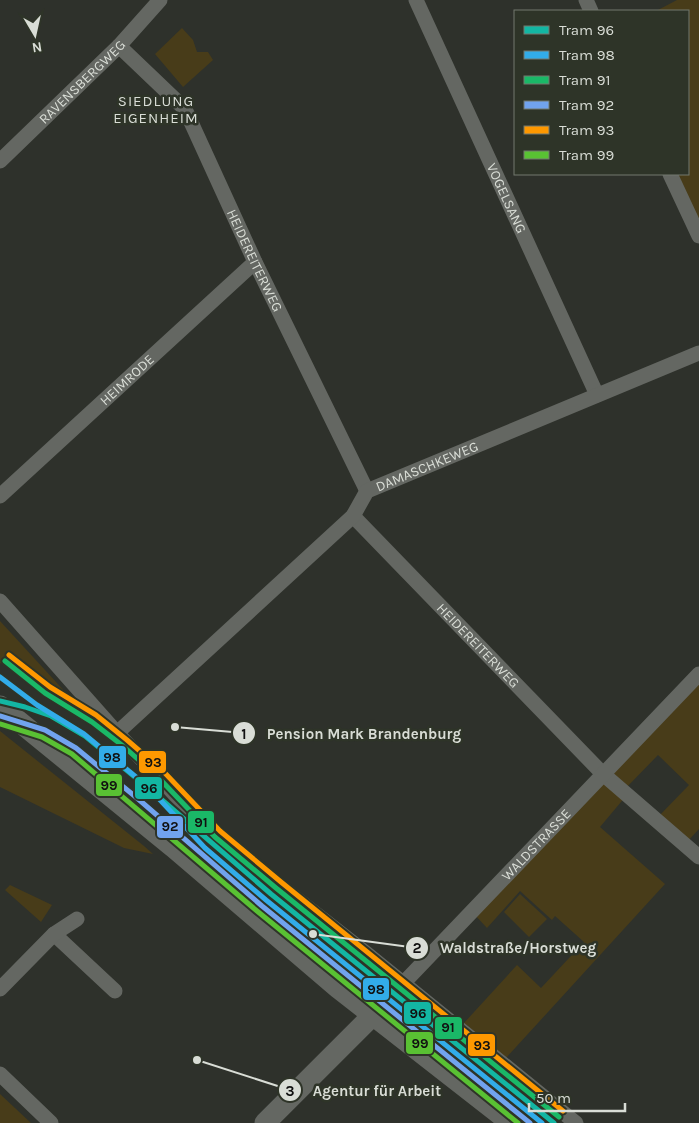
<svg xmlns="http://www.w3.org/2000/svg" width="699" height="1123" font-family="Karla,sans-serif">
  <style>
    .green { fill: #483c19 }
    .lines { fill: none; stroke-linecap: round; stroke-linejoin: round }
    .street { stroke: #646762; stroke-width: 15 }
    .secondary { stroke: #646762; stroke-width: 21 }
    .tram-1-casing { stroke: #2e3428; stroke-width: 9 }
    .tram-2-casing { stroke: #2e3428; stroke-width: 9 }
    .tram-3-casing { stroke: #2e3428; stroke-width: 9 }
    .tram-4-casing { stroke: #2e3428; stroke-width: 9 }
    .tram-5-casing { stroke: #2e3428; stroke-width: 9 }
    .tram-6-casing { stroke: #2e3428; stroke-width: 9 }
    .tram-1 { stroke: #13b6a3; stroke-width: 5 }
    .tram-2 { stroke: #32ace9; stroke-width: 5 }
    .tram-3 { stroke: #1ab867; stroke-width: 5 }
    .tram-4 { stroke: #71a3ee; stroke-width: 5 }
    .tram-5 { stroke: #fe9800; stroke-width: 5 }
    .tram-6 { stroke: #59c133; stroke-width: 5 }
    .labels { text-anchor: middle; stroke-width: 5; stroke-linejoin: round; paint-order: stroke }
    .street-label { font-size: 14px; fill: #d9ddd6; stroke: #2e3428 }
    .neighbourhood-label { font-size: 15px; letter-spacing: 1px; fill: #d9ddd6; stroke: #2e3428 }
    .leader { fill: none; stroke: #d9ddd6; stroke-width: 2 }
    .callout-dot { fill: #d9ddd6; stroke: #2e3428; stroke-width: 2 }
    .mark-label { font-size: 15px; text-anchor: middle; font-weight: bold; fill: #111 }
    .callout-label { font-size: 15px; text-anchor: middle; font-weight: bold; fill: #d9ddd6; stroke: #2e3428; stroke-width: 5; stroke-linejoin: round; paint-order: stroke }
    .line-badge { stroke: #2e3428; stroke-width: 2 }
    .pale-badge-label { font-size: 14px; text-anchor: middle; font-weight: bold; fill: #111 }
  </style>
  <rect width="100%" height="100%" fill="#2e312b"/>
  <path class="green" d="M 677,0 L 699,0 L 699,230 L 672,174 L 688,174 L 688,11 L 656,11 Z
    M 182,28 L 193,40 L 197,52 L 208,52 L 213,60 L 183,87 L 155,54 Z
    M 0,621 L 90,719 L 87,722 L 0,663 Z
    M 699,678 L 699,829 L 687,842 L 658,817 L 689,785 L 658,755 L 625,789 L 606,773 Z
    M 0,731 L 144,846 L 153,854 L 124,848 L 0,787 Z
    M 603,776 L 626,796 L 600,827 L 665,884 L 506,1058 L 464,1023 L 517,965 L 541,988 L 584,942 L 555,916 L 552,920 L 520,891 L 487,928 L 474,914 Z
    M 10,885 L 52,905 L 41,922 L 5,890 Z
    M 520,894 L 547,919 L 529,937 L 504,912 Z
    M 0,1094 L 31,1123 L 0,1123 Z"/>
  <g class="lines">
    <g class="street">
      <path id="s1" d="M 416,0 L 597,395"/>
      <path d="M 586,0 L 591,11"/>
      <path id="s2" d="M 119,46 L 185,109 L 255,262 L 367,491"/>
      <path id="s3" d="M 0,161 L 119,46 L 160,0"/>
      <path d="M 670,174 L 699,236"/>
      <path id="s4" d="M 0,496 L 255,262"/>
      <path id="s5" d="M 353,516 L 603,774 L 699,857"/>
      <path d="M 0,601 L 117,733 L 183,803 L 238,853 L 367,954 L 576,1123"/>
      <path id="s6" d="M 117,733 L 353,516 L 367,491 L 699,353"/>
      <path d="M 54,934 L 115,991"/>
      <path d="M 0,989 L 54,934 L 77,919"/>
      <path id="s7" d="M 373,1015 L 699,674"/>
      <path d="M 0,1074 L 51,1123"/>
    </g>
    <path class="secondary" d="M 0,706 L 173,847 L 338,988 L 511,1123
      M 265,1123 L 373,1015"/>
    <g class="tram-1-casing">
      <path id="tram-1" d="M 0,701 L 25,707 L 51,716 L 85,736 L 147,787 L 271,894 L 554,1123"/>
    </g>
    <g class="tram-2-casing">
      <path id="tram-2" d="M 0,677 L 37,705 L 84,734 L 113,758 L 147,786 L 205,848 L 266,900 L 542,1123"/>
    </g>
    <g class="tram-3-casing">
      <path id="tram-3" d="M 5,661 L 45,693 L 92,722 L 123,746 L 157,776 L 215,837 L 276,888 L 559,1117"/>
    </g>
    <g class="tram-4-casing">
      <path id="tram-4" d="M 0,716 L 45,730 L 76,748 L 137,798 L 262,906 L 530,1123"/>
    </g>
    <g class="tram-5-casing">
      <path id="tram-5" d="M 9,655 L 50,687 L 96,715 L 127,740 L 163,771 L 220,831 L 281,882 L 563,1111"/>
    </g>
    <g class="tram-6-casing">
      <path id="tram-6" d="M 0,724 L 42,737 L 72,754 L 257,911 L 518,1123"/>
    </g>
    <use href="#tram-1" class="tram-1"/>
    <use href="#tram-2" class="tram-2"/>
    <use href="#tram-3" class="tram-3"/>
    <use href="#tram-4" class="tram-4"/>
    <use href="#tram-5" class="tram-5"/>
    <use href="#tram-6" class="tram-6"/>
  </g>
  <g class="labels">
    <g class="street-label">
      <text dy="5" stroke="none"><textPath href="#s3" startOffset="114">RAVENSBERGWEG</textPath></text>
      <text dy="5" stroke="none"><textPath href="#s1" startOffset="218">VOGELSANG</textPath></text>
      <text dy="5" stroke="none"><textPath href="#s2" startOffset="258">HEIDEREITERWEG</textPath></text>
      <text dy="5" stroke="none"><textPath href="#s4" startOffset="172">HEIMRODE</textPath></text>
      <text dy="5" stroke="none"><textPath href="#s6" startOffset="414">DAMASCHKEWEG</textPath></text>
      <text dy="5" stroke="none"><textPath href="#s5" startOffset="180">HEIDEREITERWEG</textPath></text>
      <text dy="5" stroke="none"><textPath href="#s7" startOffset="236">WALDSTRASSE</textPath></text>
    </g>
    <g class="neighbourhood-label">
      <text x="156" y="106">SIEDLUNG<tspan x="156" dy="17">EIGENHEIM</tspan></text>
    </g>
  </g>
  <path class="leader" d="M175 727L244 733M313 934L417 948M197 1060L290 1090"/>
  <g class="callout-dot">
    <circle cx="175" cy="727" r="5"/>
    <circle cx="313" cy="934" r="5"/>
    <circle cx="197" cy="1060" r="5"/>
    <circle cx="244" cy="733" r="12"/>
    <circle cx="417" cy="948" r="12"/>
    <circle cx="290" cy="1090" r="12"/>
  </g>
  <g class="mark-label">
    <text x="244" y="739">1</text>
    <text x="417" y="953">2</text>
    <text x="290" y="1096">3</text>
  </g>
  <g class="callout-label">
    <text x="364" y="739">Pension Mark Brandenburg</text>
    <text x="518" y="953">Waldstraße/Horstweg</text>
    <text x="377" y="1096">Agentur für Arbeit</text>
  </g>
  <g class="line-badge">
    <rect x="98" y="745" width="29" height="24" rx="5" fill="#32ace9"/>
    <rect x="138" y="750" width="29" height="24" rx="5" fill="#fe9800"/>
    <rect x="95" y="773" width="28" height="24" rx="5" fill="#59c133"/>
    <rect x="134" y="776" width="29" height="24" rx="5" fill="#13b6a3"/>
    <rect x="187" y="810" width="28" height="24" rx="5" fill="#1ab867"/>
    <rect x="156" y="815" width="28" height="24" rx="5" fill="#71a3ee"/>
    <rect x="362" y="977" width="28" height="24" rx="5" fill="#32ace9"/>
    <rect x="403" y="1001" width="29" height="24" rx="5" fill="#13b6a3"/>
    <rect x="434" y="1016" width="29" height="24" rx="5" fill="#1ab867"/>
    <rect x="405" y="1031" width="29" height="24" rx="5" fill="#59c133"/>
    <rect x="467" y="1033" width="29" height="24" rx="5" fill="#fe9800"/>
  </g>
  <g class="pale-badge-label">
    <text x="112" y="762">98</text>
    <text x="153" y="767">93</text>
    <text x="109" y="790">99</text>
    <text x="149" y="793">96</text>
    <text x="201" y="827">91</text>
    <text x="170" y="831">92</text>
    <text x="376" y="994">98</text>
    <text x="418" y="1018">96</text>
    <text x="448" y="1032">91</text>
    <text x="420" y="1048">99</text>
    <text x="482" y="1050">93</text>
  </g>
  <rect x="514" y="10" width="175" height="165" fill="#2e3428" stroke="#72786e"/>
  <rect x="524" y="26" width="25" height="8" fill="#13b6a3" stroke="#72786e"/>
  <text x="559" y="35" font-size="15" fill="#d9ddd6">Tram 96</text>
  <rect x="524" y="51" width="25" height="8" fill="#32ace9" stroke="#72786e"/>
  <text x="559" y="60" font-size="15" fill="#d9ddd6">Tram 98</text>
  <rect x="524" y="76" width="25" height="8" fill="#1ab867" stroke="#72786e"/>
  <text x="559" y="85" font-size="15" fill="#d9ddd6">Tram 91</text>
  <rect x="524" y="101" width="25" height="8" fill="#71a3ee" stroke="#72786e"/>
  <text x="559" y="110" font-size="15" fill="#d9ddd6">Tram 92</text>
  <rect x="524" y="126" width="25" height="8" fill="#fe9800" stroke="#72786e"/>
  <text x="559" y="135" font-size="15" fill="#d9ddd6">Tram 93</text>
  <rect x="524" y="151" width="25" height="8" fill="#59c133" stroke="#72786e"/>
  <text x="559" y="160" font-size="15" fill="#d9ddd6">Tram 99</text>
  <g transform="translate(35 35) rotate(171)" stroke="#2e3428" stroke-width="4" paint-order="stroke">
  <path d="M0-4L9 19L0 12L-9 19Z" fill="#d9ddd6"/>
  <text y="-8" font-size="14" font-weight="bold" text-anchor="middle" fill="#d9ddd6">N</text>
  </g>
  <path d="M529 1103v8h96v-8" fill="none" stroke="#d9ddd6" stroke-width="2.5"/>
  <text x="536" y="1103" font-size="15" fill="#d9ddd6" stroke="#2e3428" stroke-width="4" paint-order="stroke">50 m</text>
</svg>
